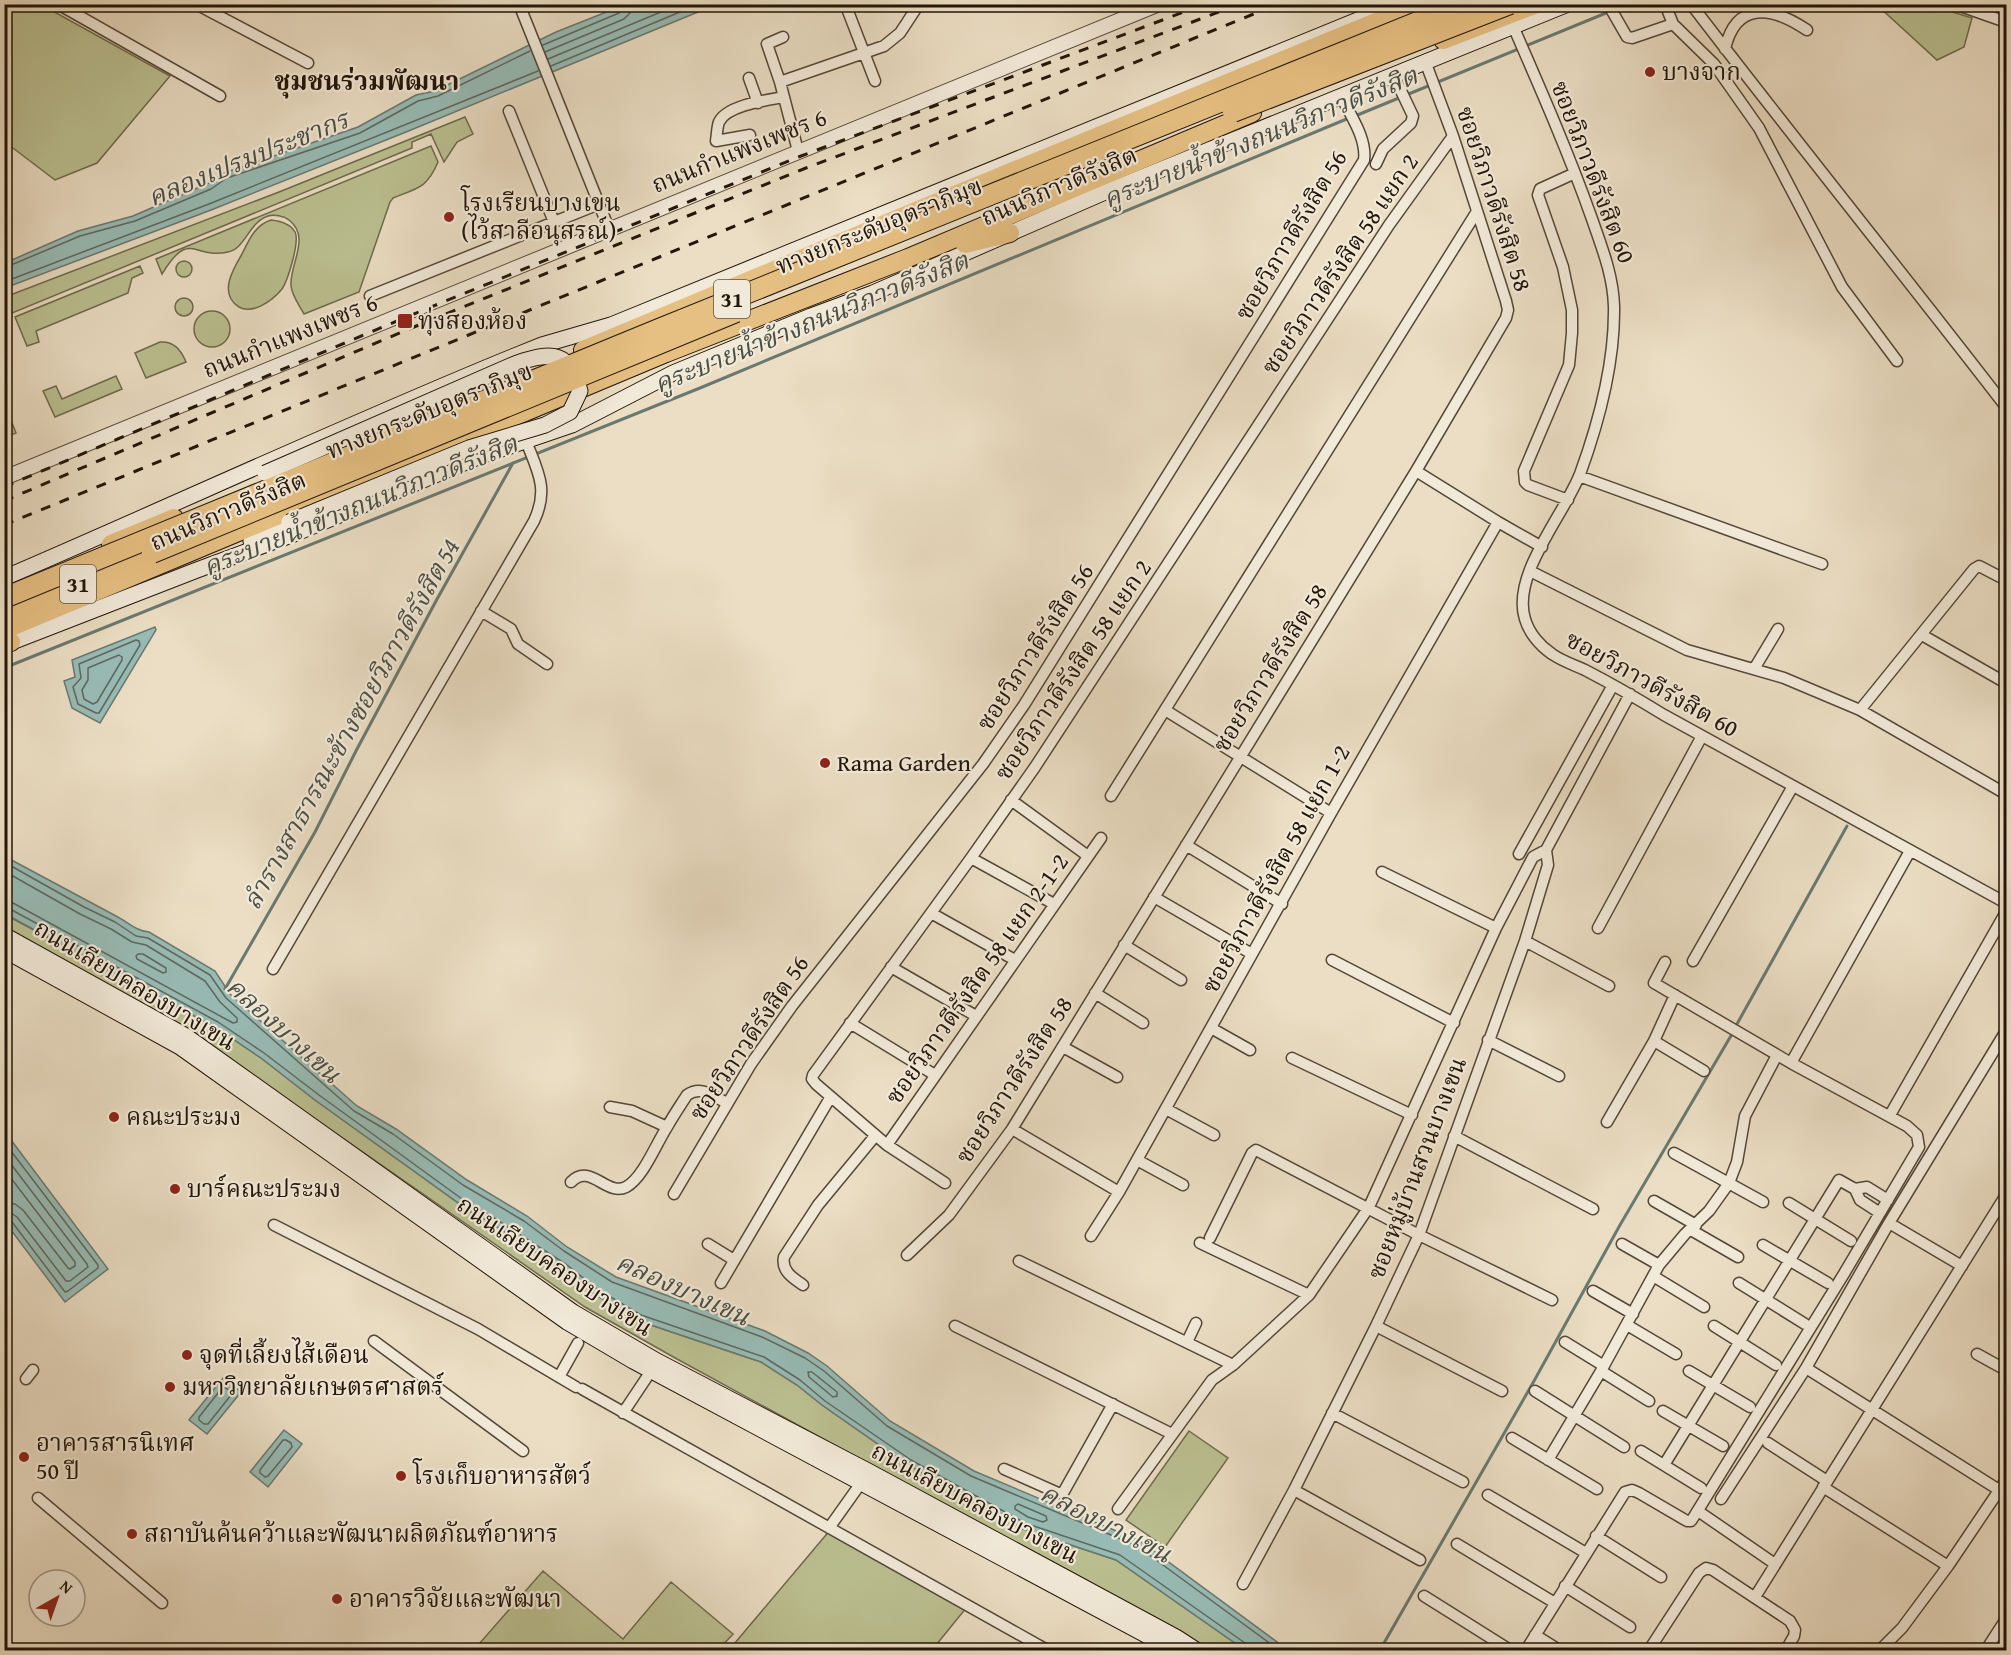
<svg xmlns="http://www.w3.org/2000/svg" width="2011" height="1655" font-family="'Gentium Book Plus','Noto Serif Thai',serif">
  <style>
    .green { fill: #bbc091; stroke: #6e6a4d; stroke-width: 1.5 }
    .water { fill: #98bcb6; stroke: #697971; stroke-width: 1.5 }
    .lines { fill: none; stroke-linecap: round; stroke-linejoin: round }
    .shore { stroke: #5d6860; stroke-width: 1.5 }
    .stream { stroke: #697971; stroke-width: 3 }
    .minor-casing { stroke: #544738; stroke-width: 13 }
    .tertiary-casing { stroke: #544738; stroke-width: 16 }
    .secondary-casing { stroke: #221509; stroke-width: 17 }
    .trunk-casing { stroke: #221509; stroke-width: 20 }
    .motorway-casing { stroke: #221509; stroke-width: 22 }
    .minor { stroke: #f2ead9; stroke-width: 10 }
    .tertiary { stroke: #f2ead9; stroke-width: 14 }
    .secondary { stroke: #f2ead9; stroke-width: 15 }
    .trunk { stroke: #e6bf82; stroke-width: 18 }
    .motorway { stroke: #e6bf82; stroke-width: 20 }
    .rail { stroke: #221509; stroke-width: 3; stroke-dasharray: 10 10; stroke-linecap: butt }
    .secondary-bridge-casing { stroke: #221509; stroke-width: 17; stroke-linecap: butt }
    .motorway-bridge-casing { stroke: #221509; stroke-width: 22; stroke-linecap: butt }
    .secondary-bridge { stroke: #f2ead9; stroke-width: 15 }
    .motorway-bridge { stroke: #e6bf82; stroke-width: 20 }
    .poi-dot { fill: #8f2418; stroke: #f2ead9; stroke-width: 2 }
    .labels { text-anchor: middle; stroke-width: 4.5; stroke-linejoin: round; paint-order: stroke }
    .shield { fill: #f2ead9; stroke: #605547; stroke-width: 1.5 }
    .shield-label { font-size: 22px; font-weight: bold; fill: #221509 }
    .poi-label { font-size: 24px; fill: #221509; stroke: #f2ead9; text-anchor: start }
    .street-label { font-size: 24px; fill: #221509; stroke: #f2ead9 }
    .neighbourhood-label { font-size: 26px; font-weight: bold; fill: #221509; stroke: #f2ead9 }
    .water-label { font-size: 26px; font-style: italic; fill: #4b4f46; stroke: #f2ead9 }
  </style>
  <rect width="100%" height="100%" fill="#ebdec4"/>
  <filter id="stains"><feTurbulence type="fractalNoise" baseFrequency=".00333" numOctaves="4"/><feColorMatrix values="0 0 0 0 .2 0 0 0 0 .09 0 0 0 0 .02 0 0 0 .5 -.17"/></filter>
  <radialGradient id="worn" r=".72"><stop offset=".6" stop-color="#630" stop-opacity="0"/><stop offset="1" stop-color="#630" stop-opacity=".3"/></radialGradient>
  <path class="green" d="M 4,5 L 42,5 L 170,76 L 97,163 L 55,180 L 5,142 Z
    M 1877,5 L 1930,5 L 1972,18 L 1964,47 L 1937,60 Z
    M 465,117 L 473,134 L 457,142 L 444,162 L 431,134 L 412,142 L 412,148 L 5,316 L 5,297 L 279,192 Z
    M 431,146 L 438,162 C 427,188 418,188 393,198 L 390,202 L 359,292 L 304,314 C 299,305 291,294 291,285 C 290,263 311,237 289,220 C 284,216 274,214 268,216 C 248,223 246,248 228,252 C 193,260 190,228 162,274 L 156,259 Z
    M 271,220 C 280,221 290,223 295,232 C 300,241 288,280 282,289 C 273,300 253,315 239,307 C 218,294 233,269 242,254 C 249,240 255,225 271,220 Z
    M176 269a8 8 0 1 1 16 0a8 8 0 1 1-16 0Z
    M 140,266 L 143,273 L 132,278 L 128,293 L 36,331 L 39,342 L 27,346 L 15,317 Z
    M175 307a9 9 0 1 1 18 0a9 9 0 1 1-18 0Z
    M194 329a18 18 0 1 1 36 0a18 18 0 1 1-36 0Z
    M 160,342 C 174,341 181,350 186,362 L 146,378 L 135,353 Z
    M 116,376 L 122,389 L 55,417 L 43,391 L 56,386 L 62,399 Z
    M 5,405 L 16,433 L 5,437 L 4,437 Z
    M 4,914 L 215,1027 L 261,1058 L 315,1100 L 471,1212 L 485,1219 L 564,1270 L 594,1294 L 639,1321 L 761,1362 L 797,1385 L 822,1405 L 908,1465 L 1023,1529 L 1116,1560 L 1245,1650 L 1207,1650 L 1179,1633 L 677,1359 L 585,1307 L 251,1074 L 5,931 Z
    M 1189,1431 L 1228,1458 L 1165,1547 L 1126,1520 Z
    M 831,1529 L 967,1607 L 932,1650 L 729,1650 Z
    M 543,1571 L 623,1639 L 671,1582 L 733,1634 L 718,1650 L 488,1650 L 479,1644 Z"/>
  <path class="water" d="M 624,5 L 715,5 L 406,132 L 211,210 L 5,288 L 5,263 L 78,231 L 133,216 L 209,183 L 224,173 L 358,127 L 416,95 L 435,91 L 556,32 Z
    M 155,627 L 156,630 L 100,723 L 72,708 L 64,681 L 75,677 L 72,660 Z
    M 4,856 C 42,876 79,896 116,916 C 128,922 136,931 149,932 L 215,971 L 230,994 L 357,1106 L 396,1129 L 467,1180 L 527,1216 L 567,1247 L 616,1277 L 765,1331 L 808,1353 L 827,1366 L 890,1421 L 974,1471 L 1140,1541 L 1288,1650 L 1245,1650 L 1116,1560 L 1023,1529 L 908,1465 L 822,1405 L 797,1385 L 761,1362 L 639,1321 L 594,1294 L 564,1270 L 485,1219 L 471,1212 L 315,1100 L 261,1058 L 215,1027 L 5,914 Z
    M 5,1132 L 108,1269 L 65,1302 L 5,1222 Z
    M 223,1378 L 241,1392 L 207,1434 L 189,1420 Z
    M 284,1430 L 302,1444 L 268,1487 L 250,1472 Z"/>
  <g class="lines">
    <path class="shore" d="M 543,45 L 619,13 L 623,9 L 623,4
      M 545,52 L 624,19 L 630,13 L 631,4
      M 548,59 L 680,4
      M 551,66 L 699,4
      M 4,268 L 80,236 L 135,221 L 211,189 L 227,178 L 360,133 L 418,101 L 438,96 L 530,51
      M 4,282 L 209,204 L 538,71
      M 136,640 L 139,641 L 140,645 L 99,713 L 96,713 L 78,704 L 73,687 L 81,678 L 79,664 Z
      M 119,655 L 122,657 L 122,660 L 97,702 L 93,704 L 84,699 L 82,690 L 88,680 L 88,668 Z
      M 4,862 L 84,907 L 115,922 L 136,936 L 148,938 L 210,975 L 226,998 L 354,1111 L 393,1134 L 463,1185 L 524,1221 L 564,1251 L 612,1282 L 762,1337 L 805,1358 L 824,1371 L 887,1426 L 971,1476 L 1137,1546 L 1279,1650
      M 4,871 L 80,914 L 111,929 L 132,942 L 146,945 L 205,981 L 220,1002 L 237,1018 L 237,1022 L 233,1023 L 13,903 L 4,901
      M 4,909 L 10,909 L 218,1022 L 264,1053 L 319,1095 L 473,1207 L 488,1214 L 567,1265 L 597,1289 L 641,1315 L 764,1357 L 800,1380 L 825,1401 L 911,1460 L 1025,1523 L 1120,1555 L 1245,1643 L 1248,1650
      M 138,954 L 143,954 L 166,968 L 166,972 L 163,973 L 137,959 L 136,956 Z
      M 4,1142 L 98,1265 L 98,1268 L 68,1291 L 65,1292 L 12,1222 L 4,1219
      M 4,1155 L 87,1264 L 88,1267 L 70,1281 L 66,1281 L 17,1217 L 11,1213 L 4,1212
      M 4,1169 L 75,1262 L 75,1266 L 70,1269 L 68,1268 L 23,1210 L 15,1204 L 4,1203
      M 808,1372 L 812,1372 L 837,1392 L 837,1396 L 833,1397 L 809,1377 Z
      M 222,1388 L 226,1388 L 231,1392 L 231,1395 L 208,1424 L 204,1424 L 199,1420 L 199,1417 Z
      M 283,1440 L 286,1440 L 291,1443 L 292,1447 L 268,1476 L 265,1477 L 260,1473 L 260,1470 Z
      M 1018,1504 L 1046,1516 L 1047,1520 L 1043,1522 L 1028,1517 L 1015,1509 L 1015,1506 Z"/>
    <path class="stream" d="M 1355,116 L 1628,4
      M 4,668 L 700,388 L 1349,118
      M 225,989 L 315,832 L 357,749 L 436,601 L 513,463
      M 1737,1024 L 1847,826
      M 1380,1650 L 1534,1381 L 1620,1225 L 1732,1034"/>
    <g class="minor-casing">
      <path id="minor" d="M 58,4 L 220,96
        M 196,4 L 308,63
        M 519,4 L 609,229
        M 1608,4 L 1627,37 L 1632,38 L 1673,24
        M 1665,4 L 1673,24 L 1714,64 L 1759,128 L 1842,287 L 1897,361
        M 1691,4 C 1795,140 1902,272 2006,407
        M 1955,4 L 2006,22
        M 846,6 L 875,81
        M 1513,26 C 1541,90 1569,154 1592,219 C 1602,248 1613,275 1614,306 C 1615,363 1599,422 1580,474 C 1564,515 1511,575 1525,619 C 1529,633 1540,646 1552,654 C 1562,661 1574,665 1585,670 C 1612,684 1638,699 1664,715 L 2006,903
        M 783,37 L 767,44 L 780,82 L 798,151
        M 1725,49 C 1736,0 1773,7 1807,30
        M 749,78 L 758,103
        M 780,82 L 884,46 L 900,33 L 919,4
        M 509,111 L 554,222
        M 750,135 L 716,141 C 717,135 717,127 719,122 C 727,105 768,100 784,97
        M 1376,164 L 1383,149 L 1411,123 L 1413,116 L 1393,74
        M 370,296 L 599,204
        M 1416,471 L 1498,522 L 1542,547
        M 1579,476 L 1822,564
        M 1568,500 L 1528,485 L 1525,482 L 1524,471 L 1569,365 L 1572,333 L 1572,310 L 1563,267 L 1538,195 L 1540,189 L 1575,173
        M 1530,571 L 1687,650 L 1784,678 L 1860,710 L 2006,794
        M 481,611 L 511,629 L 518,644 L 547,664
        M 1922,635 L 2006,683
        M 1754,669 L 1778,629
        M 1165,710 L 1331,813
        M 1860,710 L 1974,569 L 1979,566 L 2006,580
        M 1111,796 L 1476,213
        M 1011,800 L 1088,856
        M 1186,845 L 1282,904
        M 1519,854 L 1613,685
        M 971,858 L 1054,904
        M 1382,872 L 1496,928
        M 1154,897 L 1252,954
        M 931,913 L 1015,960
        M 1598,928 L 1702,736
        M 1525,941 L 1609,986
        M 1124,945 L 1181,980
        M 1332,960 L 1454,1023
        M 1693,961 L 1793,786
        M 891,967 L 976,1016
        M 273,969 L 534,521 C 549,489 538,472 526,441
        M 1095,993 L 1143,1023
        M 850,1023 L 935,1075
        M 1211,1028 L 1250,1050
        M 1488,1040 L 1559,1076
        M 1654,1041 L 1704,1071
        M 1063,1047 L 1117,1077
        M 1292,1058 L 1412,1115
        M 1791,1063 L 1910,851
        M 610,1107 L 632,1111 L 667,1127
        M 1166,1109 L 1214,1135
        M 1890,1115 L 2006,912
        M 1607,1122 L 1654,1041 L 1675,995
        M 1012,1129 L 1119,1192
        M 1454,1136 L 1593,1209
        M 887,1145 L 1101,838
        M 1674,1153 L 1763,1202
        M 1137,1160 L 1183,1185
        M 571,1182 C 590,1162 607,1197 626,1187 C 643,1178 656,1144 667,1127 C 673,1116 680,1106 687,1095 C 701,1085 713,1096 727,1103
        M 945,1183 L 887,1145 L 816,1084 L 812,1079 L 813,1075 L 971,858 L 1035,767 L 1389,225 L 1453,136
        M 674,1194 L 751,1064 L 792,1006 L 983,764 L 1024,705 L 1364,160 C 1367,138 1350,115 1341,96
        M 1654,1201 L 1696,1225
        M 1789,1203 L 1851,1241
        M 1880,1213 L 1860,1200 L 1855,1189 L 1867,1187 L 1888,1200
        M 1889,1223 L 1962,1266
        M 274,1225 L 478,1329 L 576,1387
        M 1691,1230 L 1738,1257
        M 1091,1236 L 1119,1192 L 1331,813 L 1498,522
        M 1210,1238 L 1252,1153 L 1256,1150 L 1419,1235 L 1552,1300
        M 1200,1243 L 1309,1295
        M 708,1244 L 734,1260
        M 1622,1244 L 1659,1265
        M 1763,1245 L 1828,1283
        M 907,1255 L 949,1215 L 1012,1129 L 1416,471 L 1506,318 L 1508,310 L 1506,301 L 1453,136 L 1425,61
        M 1019,1261 L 1233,1365
        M 1653,1276 L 1704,1307
        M 721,1283 L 830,1098
        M 1739,1283 L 1805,1324
        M 803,1285 C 793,1278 781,1271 784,1257 L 818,1205 L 875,1136
        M 1593,1291 L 1633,1314
        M 1627,1325 L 1676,1354
        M 955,1326 L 1172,1434
        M 1376,1326 L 1502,1391
        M 1714,1326 L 1776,1365
        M 374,1341 L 523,1451
        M 1187,1342 L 1196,1323
        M 1565,1342 L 1604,1366
        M 1977,1354 L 2006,1370
        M 1806,1368 L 1999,1490
        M 1601,1371 L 1649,1401
        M 1689,1371 L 1750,1407
        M 559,1377 L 578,1343
        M 26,1379 L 33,1370
        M 582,1389 L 1047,1650
        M 1535,1391 L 1624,1447
        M 1663,1411 L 1723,1446
        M 623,1413 L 651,1371
        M 1332,1413 L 1463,1482
        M 1512,1438 L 1597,1489
        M 1768,1443 L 1827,1481
        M 1641,1451 L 1701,1488
        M 1548,1460 L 1601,1371 L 1659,1265 L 1685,1234 L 1709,1211 L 1729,1183 L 1737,1162 L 1745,1116 L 1777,1055
        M 1664,1465 L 1839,1180 L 1855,1189
        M 1004,1469 L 1058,1493 L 1063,1493 L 1113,1404
        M 1823,1487 L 1948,1566
        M 1294,1490 L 1420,1560
        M 1488,1495 L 1586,1553
        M 38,1498 L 162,1603
        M 1721,1499 L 1806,1368 L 1889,1223 L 2006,1031
        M 1118,1509 L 1212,1380 L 1233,1365 L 1309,1295 L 1369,1207 L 1496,928 L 1533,857 L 1546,850 L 1630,694
        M 1698,1511 L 1775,1564
        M 829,1528 L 861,1483
        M 1596,1536 L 1661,1577
        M 1457,1544 L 1555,1603
        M 1243,1584 L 1294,1490 L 1376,1326 L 1419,1235 L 1525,941 L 1548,865 L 1546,850
        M 1565,1586 L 1630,1627
        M 1424,1596 L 1510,1650
        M 1755,1597 L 2006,1195
        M 1535,1635 L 1559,1650
        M 1526,1650 L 1625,1492 L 1632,1490 L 1639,1493 L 1687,1521 L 1691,1521 L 1695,1515 L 1845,1272 L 1919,1147 L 1917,1135 L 1907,1126 L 1791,1063 L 1654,983 L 1665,962
        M 1649,1650 L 1699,1573 L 1706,1568 L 1713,1570 L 1790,1621 L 1795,1630 L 1794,1636 L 1786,1650
        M 1880,1650 L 1902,1628 L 1948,1566 L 2006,1480
        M 1986,1650 L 2006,1619"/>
    </g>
    <g class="tertiary-casing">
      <path id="tertiary" d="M 4,478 L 1159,4"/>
    </g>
    <g class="secondary-casing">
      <path id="secondary" d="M 251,541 L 289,522
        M 4,578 C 174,505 341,427 512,357 L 542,345 L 611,325 L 1397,4
        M 4,645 L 197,570 L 294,534 L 478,457 L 572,425 L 673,373 L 811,316 L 873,293 L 1098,195 L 1568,4
        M 4,935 L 186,1036 L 573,1312 L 657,1361 L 868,1471 L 1176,1637 L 1196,1650
        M 4,950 L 180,1047 L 567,1322 L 633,1361 L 1174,1650"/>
    </g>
    <g class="trunk-casing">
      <path id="trunk" d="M 1443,40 L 1537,4
        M 965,244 L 1010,233
        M 583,350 L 894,220 L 1420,4
        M 111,544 L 174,518
        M 4,630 L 666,353 L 908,258 L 1252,113
        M 4,644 L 11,642"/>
    </g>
    <g class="motorway-casing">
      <path id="motorway" d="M 4,616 L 152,553"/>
    </g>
    <use href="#minor" class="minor"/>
    <use href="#tertiary" class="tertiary"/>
    <use href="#secondary" class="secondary"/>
    <use href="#trunk" class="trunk"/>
    <use href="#motorway" class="motorway"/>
    <path class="rail" d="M 4,487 L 404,318 L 801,156 L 1205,4
      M 4,501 L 409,329 L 806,168 L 1240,4
      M 4,525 L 1278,4"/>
    <g class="secondary-bridge-casing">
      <path id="secondary-bridge" d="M 265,473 L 517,363 C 553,351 569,351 580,391 L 570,412 L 545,425 L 469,448 L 289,522"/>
    </g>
    <g class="motorway-bridge-casing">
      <path id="motorway-bridge" d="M 1233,112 L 1510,4
        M 152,553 L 736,312
        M 4,598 L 659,329 L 1462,4"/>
    </g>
    <use href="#secondary-bridge" class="secondary-bridge"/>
    <use href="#motorway-bridge" class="motorway-bridge"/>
  </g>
  <g class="poi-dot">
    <circle cx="1650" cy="72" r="6"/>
    <circle cx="449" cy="217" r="6"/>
    <rect x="397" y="313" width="16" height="16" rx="3"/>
    <circle cx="825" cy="763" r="6"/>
    <circle cx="114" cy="1117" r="6"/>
    <circle cx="175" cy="1189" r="6"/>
    <circle cx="187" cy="1355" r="6"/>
    <circle cx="170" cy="1387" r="6"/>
    <circle cx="24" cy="1457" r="6"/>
    <circle cx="401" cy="1476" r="6"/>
    <circle cx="132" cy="1534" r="6"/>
    <circle cx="337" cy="1599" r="6"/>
  </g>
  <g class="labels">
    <g class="shield">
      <rect x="714" y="280" width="36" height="38" rx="4.5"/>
      <rect x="60" y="565" width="36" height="38" rx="4.5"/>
    </g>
    <g class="shield-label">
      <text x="732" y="307">31</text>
      <text x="78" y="592">31</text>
    </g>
    <g class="poi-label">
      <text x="1662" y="80">บางจาก</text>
      <text x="461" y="211">โรงเรียนบางเขน<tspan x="461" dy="28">(ไว้สาลีอนุสรณ์)</tspan></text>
      <text x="418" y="329">ทุ่งสองห้อง</text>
      <text x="837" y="771">Rama Garden</text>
      <text x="126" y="1125">คณะประมง</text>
      <text x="187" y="1197">บาร์คณะประมง</text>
      <text x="199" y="1363">จุดที่เลี้ยงไส้เดือน</text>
      <text x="182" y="1395">มหาวิทยาลัยเกษตรศาสตร์</text>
      <text x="36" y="1451">อาคารสารนิเทศ<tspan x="36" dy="28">50 ปี</tspan></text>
      <text x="413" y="1484">โรงเก็บอาหารสัตว์</text>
      <text x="144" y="1542">สถาบันค้นคว้าและพัฒนาผลิตภัณฑ์อาหาร</text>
      <text x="349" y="1607">อาคารวิจัยและพัฒนา</text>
    </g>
    <g class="street-label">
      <text transform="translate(739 151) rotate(-22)" y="8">ถนนกำแพงเพชร 6</text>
      <text transform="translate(1593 172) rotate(69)" y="8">ซอยวิภาวดีรังสิต 60</text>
      <text transform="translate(1059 186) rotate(-23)" y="8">ถนนวิภาวดีรังสิต</text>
      <text transform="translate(1494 199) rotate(72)" y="8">ซอยวิภาวดีรังสิต 58</text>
      <text transform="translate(879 226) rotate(-22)" y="8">ทางยกระดับอุตราภิมุข</text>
      <text transform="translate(1291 235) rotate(-59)" y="8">ซอยวิภาวดีรังสิต 56</text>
      <text transform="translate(1340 264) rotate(-56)" y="8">ซอยวิภาวดีรังสิต 58 แยก 2</text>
      <text transform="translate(290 336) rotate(-22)" y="8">ถนนกำแพงเพชร 6</text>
      <text transform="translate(429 411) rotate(-22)" y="8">ทางยกระดับอุตราภิมุข</text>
      <text transform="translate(228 511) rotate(-23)" y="8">ถนนวิภาวดีรังสิต</text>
      <text transform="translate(1035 647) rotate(-57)" y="8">ซอยวิภาวดีรังสิต 56</text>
      <text transform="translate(1270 668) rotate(-58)" y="8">ซอยวิภาวดีรังสิต 58</text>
      <text transform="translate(1073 670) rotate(-56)" y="8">ซอยวิภาวดีรังสิต 58 แยก 2</text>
      <text transform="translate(1652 684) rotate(29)" y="8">ซอยวิภาวดีรังสิต 60</text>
      <text transform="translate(1276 869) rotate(-61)" y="8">ซอยวิภาวดีรังสิต 58 แยก 1-2</text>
      <text transform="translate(977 979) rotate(-55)" y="8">ซอยวิภาวดีรังสิต 58 แยก 2-1-2</text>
      <text transform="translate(135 985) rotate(31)" y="8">ถนนเลียบคลองบางเขน</text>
      <text transform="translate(749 1038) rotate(-56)" y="8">ซอยวิภาวดีรังสิต 56</text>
      <text transform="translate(1014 1080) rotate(-57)" y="8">ซอยวิภาวดีรังสิต 58</text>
      <text transform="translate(1417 1168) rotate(-69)" y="8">ซอยหมู่บ้านสวนบางเขน</text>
      <text transform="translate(555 1266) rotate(34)" y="8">ถนนเลียบคลองบางเขน</text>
      <text transform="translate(975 1503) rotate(28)" y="8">ถนนเลียบคลองบางเขน</text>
    </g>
    <g class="neighbourhood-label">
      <text x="367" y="90">ชุมชนร่วมพัฒนา</text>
    </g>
    <g class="water-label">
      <text transform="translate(1260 137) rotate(-22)" y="9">คูระบายน้ำข้างถนนวิภาวดีรังสิต</text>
      <text transform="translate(248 158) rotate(-22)" y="9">คลองเปรมประชากร</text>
      <text transform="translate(811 322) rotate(-22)" y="9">คูระบายน้ำข้างถนนวิภาวดีรังสิต</text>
      <text transform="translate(360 505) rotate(-22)" y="9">คูระบายน้ำข้างถนนวิภาวดีรังสิต</text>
      <text transform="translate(351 724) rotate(-61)" y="9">ลำรางสาธารณะข้างซอยวิภาวดีรังสิต 54</text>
      <text transform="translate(284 1030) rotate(42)" y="9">คลองบางเขน</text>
      <text transform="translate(683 1289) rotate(24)" y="9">คลองบางเขน</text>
      <text transform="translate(1106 1523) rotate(27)" y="9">คลองบางเขน</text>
    </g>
  </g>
  <rect width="2011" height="1655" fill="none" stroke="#ebdec4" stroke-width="24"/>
  <rect x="6" y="6" width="1999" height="1643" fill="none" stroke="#221509" stroke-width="3"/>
  <rect x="12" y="12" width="1987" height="1631" fill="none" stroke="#221509" stroke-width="1.5"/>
  <g transform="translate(57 1598) rotate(40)"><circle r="28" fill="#f2ead9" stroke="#9f9586" stroke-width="1.5"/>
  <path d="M0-4.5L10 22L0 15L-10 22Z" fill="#8f2418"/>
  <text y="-9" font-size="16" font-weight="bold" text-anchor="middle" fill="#221509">N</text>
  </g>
  <rect width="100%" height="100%" filter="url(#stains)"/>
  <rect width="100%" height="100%" fill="url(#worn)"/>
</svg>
